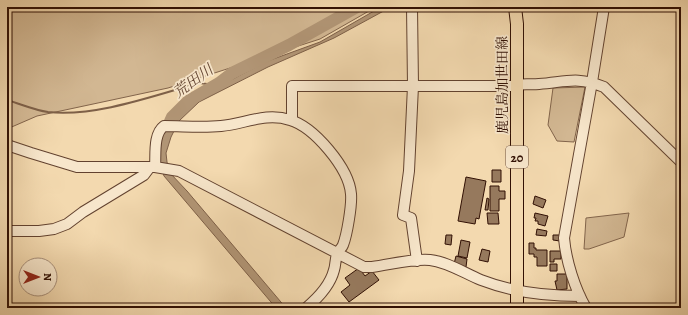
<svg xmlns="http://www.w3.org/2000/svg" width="688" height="315" font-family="Alegreya,'Noto Serif JP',serif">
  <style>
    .green { fill: #d2b792; stroke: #82644b }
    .water { fill: #b19575; stroke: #7e6048 }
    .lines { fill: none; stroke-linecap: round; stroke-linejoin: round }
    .stream { stroke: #7e6048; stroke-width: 2 }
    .river { stroke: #b19575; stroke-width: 12 }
    .building { fill: #96795d; stroke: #311004 }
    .minor-casing { stroke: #62422f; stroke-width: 12 }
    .major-casing { stroke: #311004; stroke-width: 14 }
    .minor { stroke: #f7e6cb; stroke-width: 10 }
    .major { stroke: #f3d9af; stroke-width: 12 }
    .labels { text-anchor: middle; stroke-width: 3.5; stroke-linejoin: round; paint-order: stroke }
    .shield { fill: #f7e6cb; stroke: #6c5040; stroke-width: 1 }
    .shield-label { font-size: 13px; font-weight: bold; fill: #311004 }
    .street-label { font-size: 14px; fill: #311004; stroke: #f7e6cb }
    .water-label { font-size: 15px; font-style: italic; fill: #644531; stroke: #f7e6cb }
  </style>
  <rect width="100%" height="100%" fill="#f3d9af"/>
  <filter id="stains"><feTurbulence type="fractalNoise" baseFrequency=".005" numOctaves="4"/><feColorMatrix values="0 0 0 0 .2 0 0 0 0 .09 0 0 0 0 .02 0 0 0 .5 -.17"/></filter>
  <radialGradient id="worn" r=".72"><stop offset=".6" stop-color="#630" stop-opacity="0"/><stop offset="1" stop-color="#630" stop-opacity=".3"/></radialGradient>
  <path class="green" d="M 7,7 L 376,7 L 320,39 L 168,88 L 37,116 L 7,129 Z
    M 585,87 L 574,142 L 557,141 L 548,125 L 553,88 Z
    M 629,213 L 624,237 L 589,249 L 584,249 L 586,218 Z"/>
  <path class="water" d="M 381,7 L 391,7 L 334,38 L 268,67 L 199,102 L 179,121 L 171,137 L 166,153 L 167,162 L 170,173 L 187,191 L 286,308 L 276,308 L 164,176 L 159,163 L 160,150 L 162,137 L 174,118 L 199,97 L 265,62 L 320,42 Z"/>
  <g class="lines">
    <path class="stream" d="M 7,100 C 21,104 34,110 48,112 C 96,117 153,96 199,83 L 215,85"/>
    <path class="river" d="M 164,135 L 172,117 L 188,101 L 219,83 L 232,73 L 289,45 L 357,7"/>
  </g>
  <path class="building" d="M 492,170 L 501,170 L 501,182 L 492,182 Z
    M 466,177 L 486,181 L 479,219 L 476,218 L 475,224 L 458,221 Z
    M 490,186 L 499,186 L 499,191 L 505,191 L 505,199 L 499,199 L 499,211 L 490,211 Z
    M 535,196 L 546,200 L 543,208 L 533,204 Z
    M 487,198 L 489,199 L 488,210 L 485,210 Z
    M 487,213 L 498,213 L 499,224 L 488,224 Z
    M 535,213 L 548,216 L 545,226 L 538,224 L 538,221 L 535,221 L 536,218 L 534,218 Z
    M 537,229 L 547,231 L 546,236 L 536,235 Z
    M 446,235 L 452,235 L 451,245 L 445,244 Z
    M 553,235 L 560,235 L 560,241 L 553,240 Z
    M 461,240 L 470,242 L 467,258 L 458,256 Z
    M 529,243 L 534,243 L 534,248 L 536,248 L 536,250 L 547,250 L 547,266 L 537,266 L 537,257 L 534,257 L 534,254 L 529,254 Z
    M 482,249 L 490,251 L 488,262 L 479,260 Z
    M 550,251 L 561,251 L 561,259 L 554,259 L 554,262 L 550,262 Z
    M 456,256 L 467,259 L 466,267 L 454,264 Z
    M 550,264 L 557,264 L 557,271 L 550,271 Z
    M 359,268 L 365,276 L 372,271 L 379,280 L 349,302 L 341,292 L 350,285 L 345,278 Z
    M 557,274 L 567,274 L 567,289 L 557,290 L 555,281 L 557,281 Z"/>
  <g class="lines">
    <g class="minor-casing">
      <path id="minor" d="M 412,7 L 413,86 L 409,171 L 403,215 L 411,218 L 417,261
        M 292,120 L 292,86 L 512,86 C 520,83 530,85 539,84 C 566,82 577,76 604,87 L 681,162
        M 7,145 L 31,153 L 77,167 L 155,167 L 179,171 L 364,267 L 372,267 C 389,265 414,258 430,260 C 448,262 464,273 481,280 C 512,292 546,296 580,296
        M 155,167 C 156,155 153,134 164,126 C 183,126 202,128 221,126 C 244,124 266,112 290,120 C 314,127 349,168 351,194 C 352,205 347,235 343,245 C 342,248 339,250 338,252 C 335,257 336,264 334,270 C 330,286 318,298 306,308
        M 7,231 L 39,231 L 54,229 L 67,224 L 83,212 L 144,175 L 150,167
        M 586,308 C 575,289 566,261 564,238 L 592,82 L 604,7"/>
    </g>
    <g class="major-casing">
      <path id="major" d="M 515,7 L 517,24 L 517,308"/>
    </g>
    <use href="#minor" class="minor"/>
    <use href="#major" class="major"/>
  </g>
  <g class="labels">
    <rect class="shield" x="506" y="146" width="22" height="22" rx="3"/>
    <g class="shield-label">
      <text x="517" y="162">20</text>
    </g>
    <g class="street-label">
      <text transform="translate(502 85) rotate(-90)" y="5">鹿児島加世田線</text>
    </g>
    <g class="water-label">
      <text transform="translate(193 81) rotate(-36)" y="5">荒田川</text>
    </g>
  </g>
  <rect width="688" height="315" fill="none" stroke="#f3d9af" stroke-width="24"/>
  <rect x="8" y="8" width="672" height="299" fill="none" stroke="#311004" stroke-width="2"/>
  <rect x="12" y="12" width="664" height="291" fill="none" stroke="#311004"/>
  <g transform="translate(38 277) rotate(90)"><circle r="19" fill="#f7e6cb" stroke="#a8907b"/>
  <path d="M0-3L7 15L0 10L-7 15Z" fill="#8f2418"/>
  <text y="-6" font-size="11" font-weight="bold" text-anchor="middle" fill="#311004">N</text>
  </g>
  <rect width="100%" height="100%" filter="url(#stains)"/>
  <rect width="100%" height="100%" fill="url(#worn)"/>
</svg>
